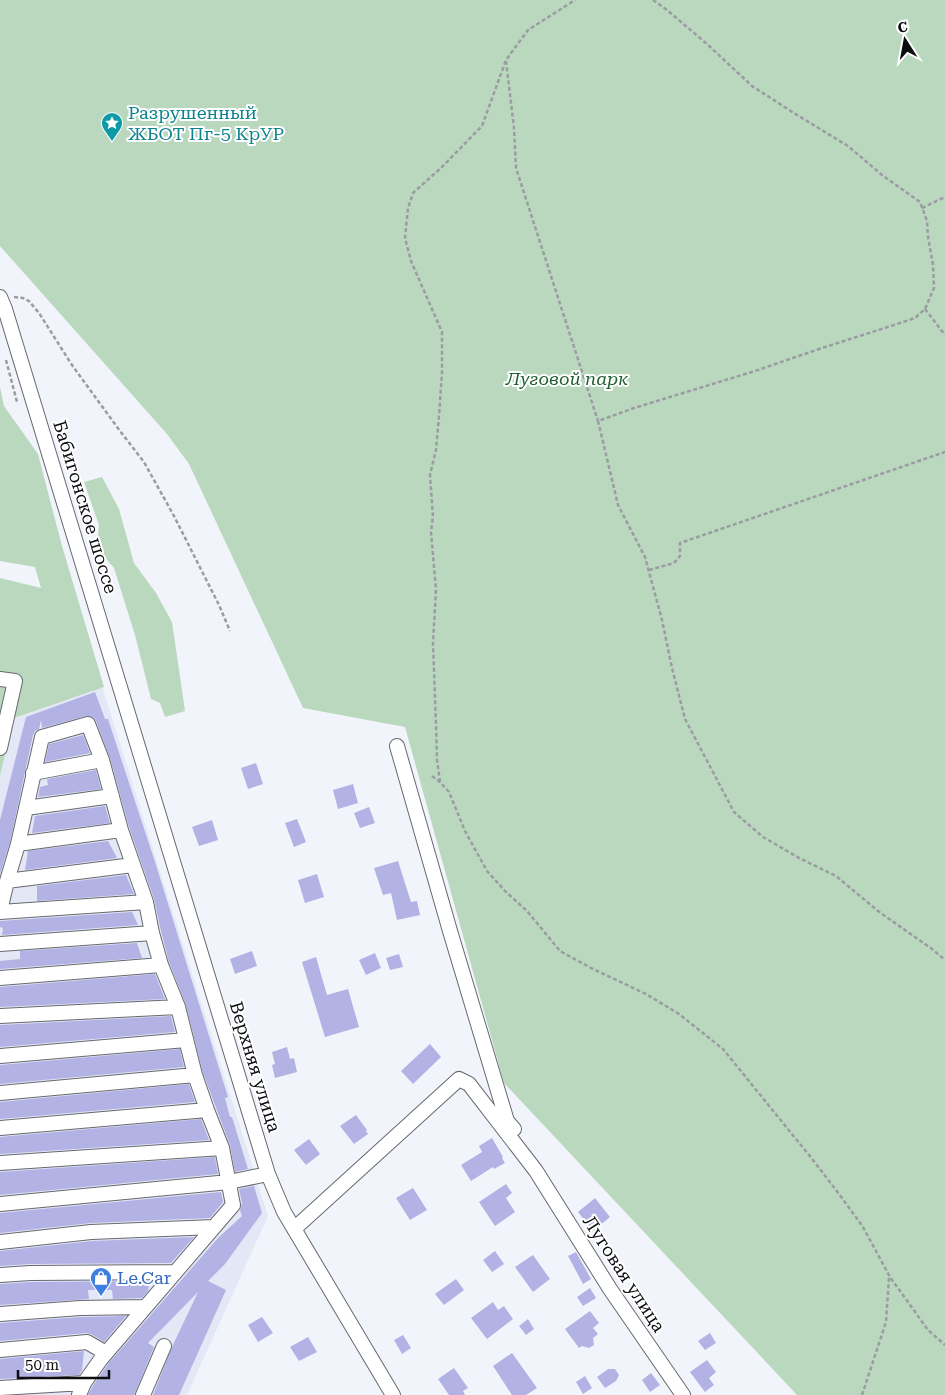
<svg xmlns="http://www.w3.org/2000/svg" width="945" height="1395" font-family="'Roboto Serif',serif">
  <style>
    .built { fill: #e4e7f5 }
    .green { fill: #b9d8be }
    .building { fill: #b2b2e4 }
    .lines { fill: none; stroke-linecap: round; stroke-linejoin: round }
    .minor-casing { stroke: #67696f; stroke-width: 16 }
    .path { stroke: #9b9ca2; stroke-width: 2.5; stroke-dasharray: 4 2.5; stroke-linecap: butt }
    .minor { stroke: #fff; stroke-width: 14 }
    .labels { text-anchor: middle; stroke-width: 4; stroke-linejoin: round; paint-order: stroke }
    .culture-label { font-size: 18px; fill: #0d838f; stroke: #fff; text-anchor: start }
    .park-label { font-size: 18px; font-style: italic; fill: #1e5f30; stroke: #fff }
    .street-label { font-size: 18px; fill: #0c0d0f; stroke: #fff }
    .shop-label { font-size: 18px; fill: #366cbe; stroke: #fff; text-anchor: start }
  </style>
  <rect width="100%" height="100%" fill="#f2f4fc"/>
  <path class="built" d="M 102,686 L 268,1216 L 187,1395 L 0,1395 L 0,777 L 14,718 Z"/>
  <path class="green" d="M 0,0 L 945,0 L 945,1395 L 797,1395 L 504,1083 L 405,727 L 303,708 L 189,464 L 167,434 L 0,246 Z
    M 0,387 L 4,406 L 38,454 L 62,546 L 104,687 L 14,718 L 0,776 L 0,578 L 41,588 L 35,567 L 0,561 Z
    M 102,477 L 119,509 L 134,563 L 156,593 L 172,622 L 185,711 L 165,717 L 160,703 L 151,699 L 135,635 L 114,568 L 97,548 L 99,525 L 84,482 Z"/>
  <path class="building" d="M 95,692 L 105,719 L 108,719 L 156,865 L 228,1097 L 225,1098 L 230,1117 L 232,1117 L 248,1169 L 235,1172 L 230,1145 L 203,1073 L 186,1005 L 169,962 L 161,931 L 154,899 L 129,827 L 110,758 L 96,721 L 93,717 L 86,716 L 42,728 L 41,720 L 39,729 L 35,731 L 33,735 L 10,842 L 0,874 L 0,820 L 26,717 Z
    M 83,735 L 90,753 L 45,762 L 49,744 Z
    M 256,763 L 263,784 L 248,789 L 241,768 Z
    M 96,770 L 101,789 L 38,797 L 40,787 L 48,785 L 47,779 Z
    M 353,784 L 358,803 L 338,809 L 333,790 Z
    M 105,806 L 110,823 L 32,833 L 35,816 Z
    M 369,807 L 375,823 L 360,828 L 354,813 Z
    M 297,819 L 306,842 L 294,847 L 285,823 Z
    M 212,820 L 218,840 L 199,846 L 192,827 Z
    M 108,841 L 117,858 L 25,870 L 28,851 Z
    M 398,861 L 411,902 L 417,901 L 420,915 L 397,920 L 391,893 L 383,895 L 374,868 Z
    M 317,874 L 324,897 L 305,903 L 298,880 Z
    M 126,875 L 134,894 L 37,901 L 37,886 Z
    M 132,912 L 138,925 L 2,935 L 3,928 L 0,927 L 0,921 Z
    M 137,943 L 142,958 L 0,969 L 0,961 L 20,959 L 20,951 Z
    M 252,951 L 257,966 L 235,974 L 230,959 Z
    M 375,953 L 381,968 L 366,975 L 359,960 Z
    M 399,954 L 403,967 L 390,970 L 386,958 Z
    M 316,957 L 327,995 L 348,989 L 359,1027 L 325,1037 L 302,962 Z
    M 155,974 L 165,999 L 0,1007 L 0,987 Z
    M 171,1016 L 175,1032 L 0,1047 L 0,1025 Z
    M 430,1044 L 441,1057 L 413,1084 L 401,1071 Z
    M 287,1047 L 290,1059 L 294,1058 L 297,1072 L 275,1078 L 272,1065 L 275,1064 L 272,1052 Z
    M 180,1049 L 184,1067 L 0,1084 L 0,1065 Z
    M 189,1084 L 195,1102 L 0,1119 L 0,1102 Z
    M 356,1115 L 367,1130 L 366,1131 L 368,1134 L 354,1144 L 340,1126 Z
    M 201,1119 L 209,1140 L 0,1154 L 0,1137 Z
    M 492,1138 L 503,1157 L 502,1158 L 505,1163 L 494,1169 L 493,1167 L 471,1181 L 461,1165 L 482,1152 L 479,1146 Z
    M 309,1139 L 320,1154 L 306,1165 L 294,1150 Z
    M 215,1157 L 218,1174 L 0,1195 L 0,1172 Z
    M 506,1184 L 512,1193 L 506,1198 L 515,1212 L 495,1226 L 479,1202 Z
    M 254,1186 L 262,1213 L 225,1264 L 208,1281 L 226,1290 L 179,1395 L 153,1395 L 172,1347 L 198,1292 L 148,1343 L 154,1347 L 134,1395 L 88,1395 L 92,1387 L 108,1364 L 218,1238 L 242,1216 L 240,1210 L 242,1203 L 239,1189 Z
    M 413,1188 L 427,1210 L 410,1220 L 396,1198 Z
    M 221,1192 L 223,1202 L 210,1218 L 91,1223 L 0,1233 L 0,1213 Z
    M 595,1198 L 610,1217 L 593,1231 L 578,1212 Z
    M 194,1237 L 171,1263 L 30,1264 L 0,1266 L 0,1251 L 92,1241 Z
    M 495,1251 L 504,1264 L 492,1272 L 483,1260 Z
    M 576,1252 L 591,1279 L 583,1284 L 568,1256 Z
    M 533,1255 L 550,1279 L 533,1292 L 515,1267 Z
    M 456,1279 L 464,1290 L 444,1305 L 435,1294 Z
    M 150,1281 L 148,1291 L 142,1298 L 113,1299 L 112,1290 L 88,1290 L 89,1299 L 0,1305 L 0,1284 L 30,1282 Z
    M 590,1288 L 596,1298 L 583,1306 L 577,1297 Z
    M 493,1302 L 498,1310 L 504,1306 L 513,1319 L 487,1339 L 471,1318 Z
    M 590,1311 L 599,1323 L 593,1328 L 598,1334 L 593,1338 L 594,1345 L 589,1348 L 582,1346 L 579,1348 L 565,1329 Z
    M 126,1316 L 104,1342 L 91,1334 L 86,1333 L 0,1341 L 0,1323 L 80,1317 Z
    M 262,1317 L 273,1333 L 258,1342 L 248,1325 Z
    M 528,1319 L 534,1329 L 526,1335 L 519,1326 Z
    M 710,1333 L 716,1343 L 705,1350 L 698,1341 Z
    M 403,1335 L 411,1348 L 402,1354 L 394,1340 Z
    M 308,1337 L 317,1352 L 299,1361 L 290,1347 Z
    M 84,1351 L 82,1370 L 79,1375 L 0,1379 L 0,1359 Z
    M 512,1353 L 537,1388 L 526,1395 L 512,1395 L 493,1366 Z
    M 707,1360 L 716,1372 L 709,1378 L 714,1385 L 705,1392 L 690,1372 Z
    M 454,1368 L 468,1388 L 463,1391 L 465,1395 L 449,1395 L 438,1379 Z
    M 608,1369 L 615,1369 L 619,1375 L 616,1381 L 605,1388 L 597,1377 Z
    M 651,1373 L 660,1385 L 650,1392 L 642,1380 Z
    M 585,1376 L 592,1388 L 583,1394 L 576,1382 Z"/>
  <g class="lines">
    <g class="minor-casing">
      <path id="minor" d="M 0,297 L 5,309 L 268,1174 L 284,1212 L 393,1395
        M 0,679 L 15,681 L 0,748
        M 397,746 L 450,931 L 507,1121 L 514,1129
        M 33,773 L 102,760
        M 26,808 L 112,796
        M 18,844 L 121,830
        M 7,881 L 133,865
        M 0,911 L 7,881 L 18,844 L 42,737 L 88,724 L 102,760 L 121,830 L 146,902 L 152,933 L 161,965 L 178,1007 L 195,1075 L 207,1110 L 222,1148 L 233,1205 L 101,1359 L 84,1383 L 79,1395
        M 0,912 L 146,902
        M 0,944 L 152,933
        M 0,978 L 161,965
        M 0,1016 L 178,1007
        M 0,1056 L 186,1040
        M 0,1093 L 195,1075
        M 0,1128 L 207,1110
        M 0,1163 L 222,1148
        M 0,1204 L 229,1182 L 268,1174
        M 294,1229 L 459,1079 L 469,1084 L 536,1171 L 610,1289 L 683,1395
        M 0,1242 L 91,1232 L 214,1227
        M 0,1275 L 30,1273 L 175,1272
        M 0,1314 L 80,1308 L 145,1307
        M 0,1350 L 87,1342 L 106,1353
        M 0,1388 L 84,1383
        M 143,1395 L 164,1346"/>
    </g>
    <path class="path" d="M 653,0 L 667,10 L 707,44 L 752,86 L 797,115 L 848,146 L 882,175 L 920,202 L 927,221 L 928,237 L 933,265 L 934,288 L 925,309 L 915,318 L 894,325 L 822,348 L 755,371 L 634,408 L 598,421 L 618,505 L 645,557 L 662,620 L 672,668 L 685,719 L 734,812 L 763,837 L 801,859 L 836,876 L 878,911 L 932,949 L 945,960
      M 506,61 L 514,128 L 516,168 L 598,421
      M 922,208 L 945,197
      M 14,297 L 23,298 L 29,301 L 39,313 L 72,365 L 120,431 L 144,462 L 174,516 L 219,605 L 230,631
      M 925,309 L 945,335
      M 6,360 L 17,402
      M 649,570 L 674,563 L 680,556 L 680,543 L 945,452
      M 432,776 L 440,782 L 449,792 L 465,831 L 487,871 L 506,892 L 527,911 L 560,951 L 591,968 L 646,994 L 679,1014 L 723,1049 L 813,1160 L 842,1198 L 863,1227 L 890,1277 L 928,1330 L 945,1345
      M 440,782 L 437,760 L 436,724 L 433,643 L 436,590 L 431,532 L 433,517 L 430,475 L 436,450 L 439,416 L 442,373 L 442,332 L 411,261 L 405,238 L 408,208 L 413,193 L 442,167 L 482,126 L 506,60 L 528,30 L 575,0
      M 862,1395 L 886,1322 L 889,1278"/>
    <use href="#minor" class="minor"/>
  </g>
  <defs>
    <g id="sight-pin" transform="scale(1.125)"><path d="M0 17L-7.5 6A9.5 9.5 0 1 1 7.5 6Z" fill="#0f9aa8" stroke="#fff"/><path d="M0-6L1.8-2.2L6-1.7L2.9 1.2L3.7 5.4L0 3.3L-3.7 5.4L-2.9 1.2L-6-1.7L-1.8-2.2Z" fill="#fff"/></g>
    <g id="shop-pin" transform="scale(1.125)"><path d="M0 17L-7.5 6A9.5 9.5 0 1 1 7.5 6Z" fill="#3f7fe0" stroke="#fff"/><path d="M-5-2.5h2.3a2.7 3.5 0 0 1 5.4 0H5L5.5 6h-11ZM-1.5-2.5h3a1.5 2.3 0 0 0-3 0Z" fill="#fff"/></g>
  </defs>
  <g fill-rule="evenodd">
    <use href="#sight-pin" x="112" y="123"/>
    <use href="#shop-pin" x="101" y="1278"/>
  </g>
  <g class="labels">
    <g class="culture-label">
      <text x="128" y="119">Разрушенный<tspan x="128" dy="21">ЖБОТ Пг-5 КрУР</tspan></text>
    </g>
    <g class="park-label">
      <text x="567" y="385">Луговой парк</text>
    </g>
    <g class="street-label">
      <text transform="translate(85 507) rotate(73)" y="6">Бабигонское шоссе</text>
      <text transform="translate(255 1067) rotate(73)" y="6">Верхняя улица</text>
      <text transform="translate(624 1274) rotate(57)" y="6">Луговая улица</text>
    </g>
    <g class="shop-label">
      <text x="117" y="1284">Le.Car</text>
    </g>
  </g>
  <g transform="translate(905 40) rotate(349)" stroke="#ffffff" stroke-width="4" paint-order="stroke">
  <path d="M0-4L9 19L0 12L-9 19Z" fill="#0c0d0f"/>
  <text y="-8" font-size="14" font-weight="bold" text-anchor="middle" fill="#0c0d0f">С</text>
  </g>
  <path d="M18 1370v8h91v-8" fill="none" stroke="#0c0d0f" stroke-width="2.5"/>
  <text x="25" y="1370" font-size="15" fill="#0c0d0f" stroke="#ffffff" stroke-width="4" paint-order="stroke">50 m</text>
</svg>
